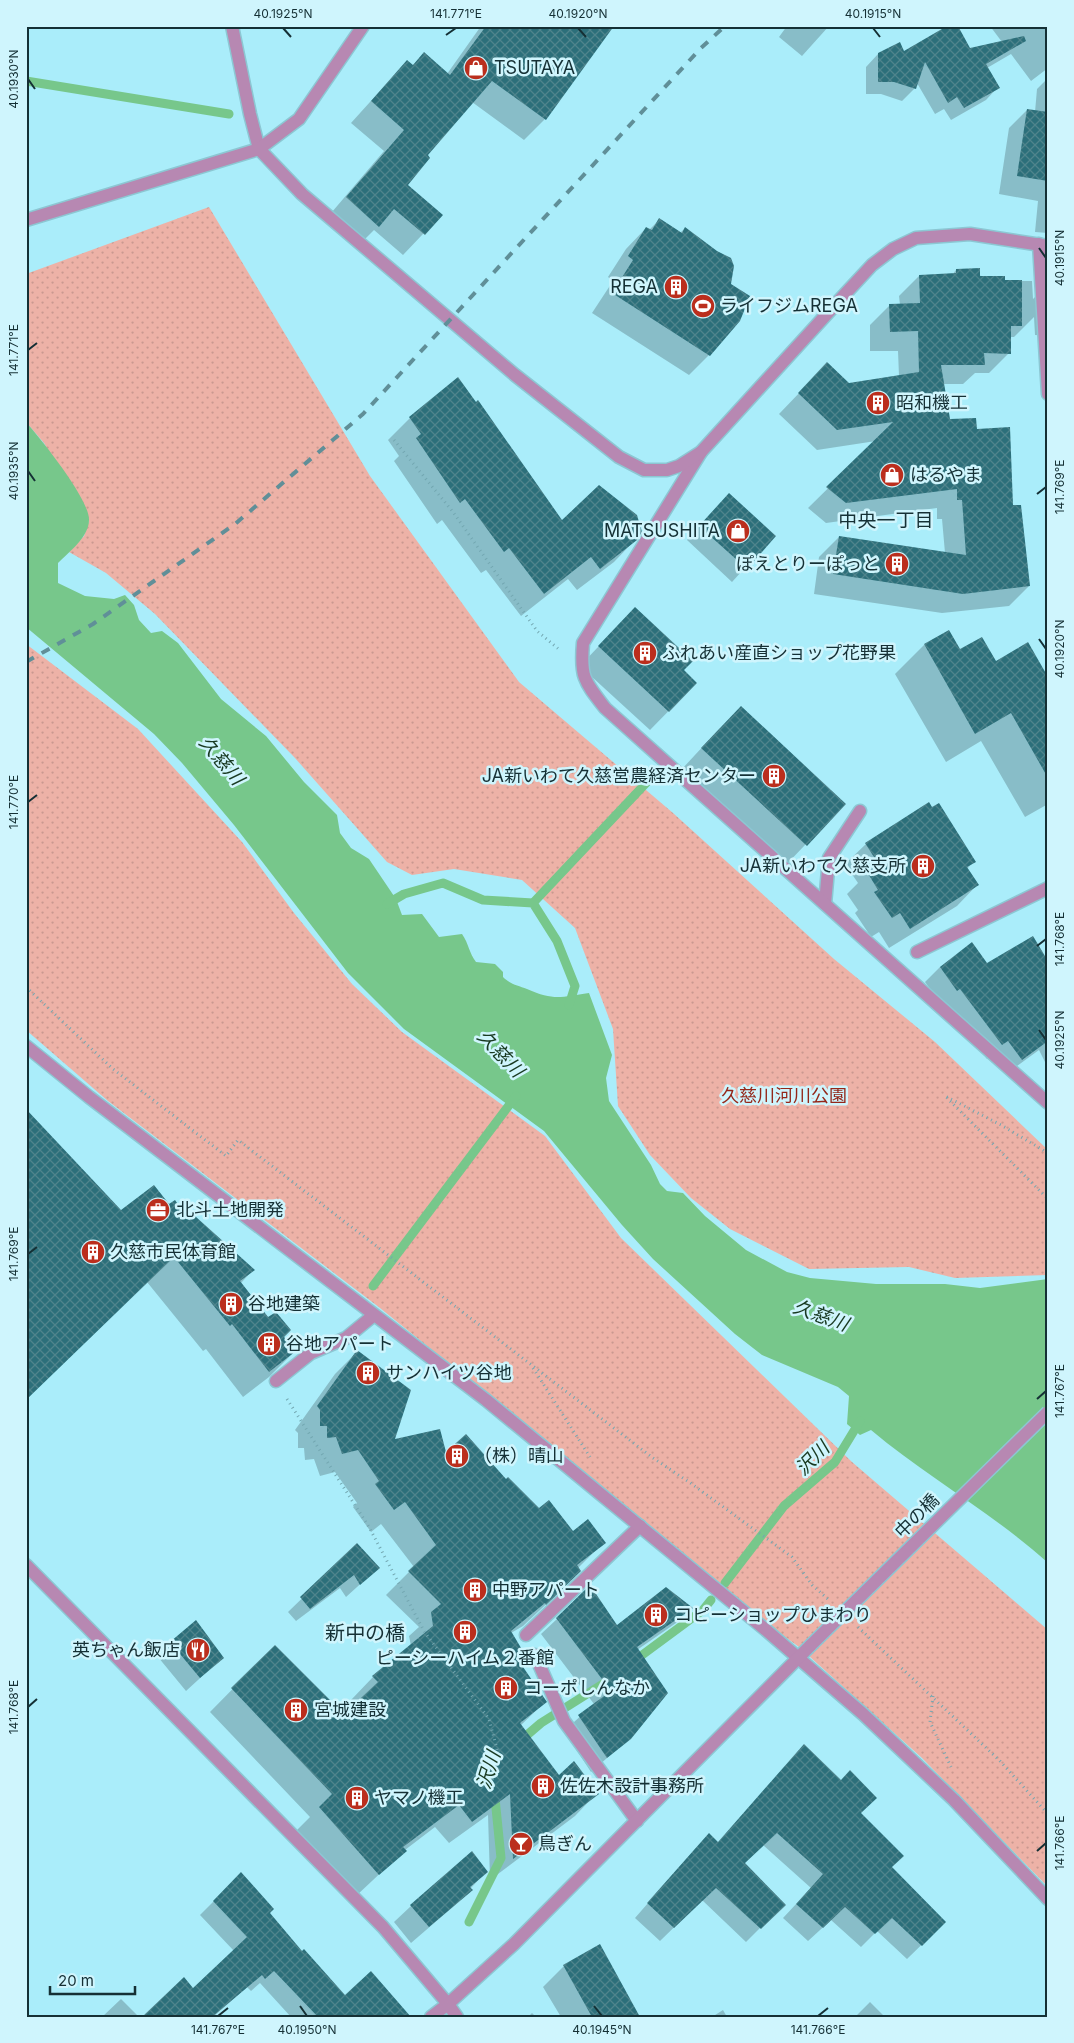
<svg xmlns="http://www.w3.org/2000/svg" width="1074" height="2043" font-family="Inter,'Noto Sans JP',sans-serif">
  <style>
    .park { fill: url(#park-dots) }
    .water { fill: #77c78b }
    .shadow { fill: #0003 }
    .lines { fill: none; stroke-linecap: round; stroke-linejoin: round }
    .stream { stroke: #77c78b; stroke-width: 9 }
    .building { fill: url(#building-cross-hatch) }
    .service-casing { stroke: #8cc7d3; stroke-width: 15 }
    .minor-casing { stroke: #8cc7d3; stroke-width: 15 }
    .tertiary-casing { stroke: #8cc7d3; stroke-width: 15 }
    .path { stroke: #73a7b1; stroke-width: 3; stroke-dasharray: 1 4; stroke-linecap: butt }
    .service { stroke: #b788b2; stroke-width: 12 }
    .minor { stroke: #b788b2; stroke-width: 12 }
    .tertiary { stroke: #b788b2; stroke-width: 12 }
    .rail { stroke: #608f98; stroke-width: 4; stroke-dasharray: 9 9; stroke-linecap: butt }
    .tertiary-bridge-casing { stroke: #8cc7d3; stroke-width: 15; stroke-linecap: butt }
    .tertiary-bridge { stroke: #b788b2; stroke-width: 12 }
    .ticks { fill: none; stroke: #153035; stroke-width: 2 }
    .labels { text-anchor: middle; stroke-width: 5; stroke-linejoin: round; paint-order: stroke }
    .poi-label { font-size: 18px; fill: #153035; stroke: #cff5fd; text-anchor: start }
    .park-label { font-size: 18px; fill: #942719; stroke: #cff5fd }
    .street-label { font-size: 18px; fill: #153035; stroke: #cff5fd }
    .neighbourhood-label { font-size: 19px; fill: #153035; stroke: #cff5fd }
    .water-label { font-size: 19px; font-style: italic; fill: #183921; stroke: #cff5fd }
    .quarter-label { font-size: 20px; fill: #153035; stroke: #cff5fd }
    .neatline { fill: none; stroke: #153035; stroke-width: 2 }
    .ticks-label { font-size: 12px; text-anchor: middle; fill: #153035 }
  </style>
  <defs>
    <pattern id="park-dots" width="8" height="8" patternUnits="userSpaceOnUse" patternTransform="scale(1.25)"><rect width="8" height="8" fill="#edb2a7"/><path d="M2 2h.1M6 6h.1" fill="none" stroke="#ca9990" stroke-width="1.8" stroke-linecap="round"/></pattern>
    <pattern id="building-cross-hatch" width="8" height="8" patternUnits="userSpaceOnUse" patternTransform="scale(1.25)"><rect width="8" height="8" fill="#2c6f7a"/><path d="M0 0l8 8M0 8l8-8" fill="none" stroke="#4f848c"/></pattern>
  </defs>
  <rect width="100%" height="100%" fill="#aaedfa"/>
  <path class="park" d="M 209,207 L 370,476 L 519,682 L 673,813 L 834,959 L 935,1042 L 1048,1150 L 1048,1275 L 955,1278 L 909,1267 L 809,1269 L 730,1229 L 691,1198 L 650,1155 L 618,1106 L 613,1029 L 575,928 L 522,880 L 454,869 L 412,875 L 387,862 L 295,758 L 155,614 L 106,573 L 69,552 L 84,536 L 89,521 L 44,443 L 26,422 L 26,274 Z
    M 26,644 L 138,729 L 242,842 L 294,913 L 352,984 L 402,1032 L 545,1136 L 621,1238 L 852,1462 L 1048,1630 L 1048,1887 L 922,1758 L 799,1647 L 713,1584 L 514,1416 L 380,1308 L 108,1101 L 26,1030 Z"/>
  <path class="water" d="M 26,422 C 41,439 90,500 89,520 C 89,537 69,552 58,563 L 58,583 L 85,596 L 114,599 L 125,595 L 134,605 L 139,620 L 151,633 L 162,631 L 178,643 L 221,699 L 266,736 L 304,782 L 337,815 L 340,833 L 351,848 L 369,859 L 396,899 L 402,915 L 422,914 L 439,937 L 462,934 C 469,944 469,953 476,962 L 495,964 L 503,972 L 503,977 C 511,985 518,985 527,989 C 554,1001 561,997 589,993 L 612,1055 L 606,1078 L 609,1101 L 651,1165 L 660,1184 L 667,1191 L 683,1193 L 705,1216 L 746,1250 L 787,1272 L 810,1278 L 876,1284 L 945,1284 L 980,1288 L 1048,1279 L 1048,1563 C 993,1513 928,1478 871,1430 L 860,1435 L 847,1424 L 849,1396 L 838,1387 L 762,1355 L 735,1334 L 653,1259 L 622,1225 L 544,1131 L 404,1029 L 348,973 L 234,825 L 182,763 L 154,734 L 26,627 Z"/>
  <path class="shadow" d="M 481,26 L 612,26 L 545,119 L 524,140 L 472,102 L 426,156 L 406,185 L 441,215 L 403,255 L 374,230 L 357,247 L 326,219 L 384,151 L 351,123 L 407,61 L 412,66 L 424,54 L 447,74 Z
    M 787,26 L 829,26 L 802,56 L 779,37 Z
    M 990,26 L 1048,26 L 1048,68 L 1031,81 L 1011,54 L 987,68 L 998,87 L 986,100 L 951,120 L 944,109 L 935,114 L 917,83 L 915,88 L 902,101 L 881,94 L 866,94 L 866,67 L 878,54 L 970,49 L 1002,42 Z
    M 1048,78 L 1048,233 L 1035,232 L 1038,201 L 999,194 L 1009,128 L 1027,110 L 1035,112 L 1037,89 Z
    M 659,220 L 680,233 L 685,228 L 709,355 L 689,375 L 592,313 L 613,281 L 608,277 L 626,249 L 646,228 L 649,230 Z
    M 956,270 L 1003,281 L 1032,281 L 1033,299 L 1048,284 L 1048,336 L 1035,335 L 1034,317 L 1014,337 L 1009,337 L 1009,353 L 989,373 L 975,373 L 963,384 L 943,384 L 949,420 L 975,430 L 1012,506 L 1029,586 L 1009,606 L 942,613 L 814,594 L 819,557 L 839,537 L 945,553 L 942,519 L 937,519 L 937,508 L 826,523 L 808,508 L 876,441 L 817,450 L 779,414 L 827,364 L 848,384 L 899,376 L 898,351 L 870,351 L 870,325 L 890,305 L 900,305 L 899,296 L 919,276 L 952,275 Z
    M 410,418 L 562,522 L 636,539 L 614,562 L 577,590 L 568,579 L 521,616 L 486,570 L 481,573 L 442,520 L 437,524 L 394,461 L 399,456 L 388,440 Z
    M 715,509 L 774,536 L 732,582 L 687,540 Z
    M 635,608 L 682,670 L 696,683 L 650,730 L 580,666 Z
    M 949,631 L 960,651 L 1048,680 L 1048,804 L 1025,817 L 981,741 L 946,762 L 895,674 L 924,645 Z
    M 720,728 L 844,804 L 785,866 L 682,769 Z
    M 929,804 L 974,861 L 967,869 L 977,885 L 957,906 L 889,948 L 879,932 L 871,937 L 855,913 L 858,910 L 847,894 L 858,883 L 845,864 L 866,844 Z
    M 972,944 L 987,965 L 1048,963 L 1048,1068 L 1039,1050 L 1006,1074 L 992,1055 L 987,1059 L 945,1003 L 942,1005 L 925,982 L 940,967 Z
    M 169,1206 L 253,1270 L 241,1283 L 295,1351 L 269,1377 L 243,1397 L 206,1349 L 203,1351 L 147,1282 L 121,1212 Z
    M 357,1352 L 393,1441 L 446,1454 L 505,1481 L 539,1510 L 572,1532 L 604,1542 L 578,1568 L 557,1594 L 523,1626 L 511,1633 L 519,1664 L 545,1702 L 520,1726 L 559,1777 L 597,1793 L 575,1816 L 490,1880 L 488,1815 L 449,1843 L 435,1827 L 405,1850 L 356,1896 L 297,1830 L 310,1817 L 210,1712 L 275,1646 L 344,1715 L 355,1704 L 351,1700 L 373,1677 L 411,1646 L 409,1636 L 419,1627 L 386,1595 L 414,1567 L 381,1524 L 371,1532 L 353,1507 L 357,1503 L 335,1472 L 320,1476 L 314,1459 L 305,1460 L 304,1448 L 298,1448 L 298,1433 L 295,1430 L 335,1374 Z
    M 357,1545 L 378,1568 L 346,1597 L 340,1588 L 296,1621 L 288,1612 Z
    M 691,1608 L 676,1623 L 637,1650 L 630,1738 L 591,1772 L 564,1731 L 594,1704 L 541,1634 L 557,1619 L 617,1627 Z
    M 171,1643 L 222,1658 L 186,1691 L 158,1657 Z
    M 860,1814 L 891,1867 L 945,1922 L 907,1959 L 877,1931 L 861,1947 L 831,1920 L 808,1941 L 783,1918 L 811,1888 L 763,1845 L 743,1864 L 770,1918 L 746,1942 L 702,1900 L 660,1941 L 635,1918 L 696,1848 Z
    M 486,1872 L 454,1906 L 411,1943 L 394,1922 L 411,1906 Z
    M 241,1874 L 268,1913 L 302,1953 L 345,1996 L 395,2017 L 291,2017 L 260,1983 L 251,1991 L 247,1987 L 213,2017 L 144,2017 L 193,1990 L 234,1951 L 200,1915 Z
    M 599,1946 L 639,2017 L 561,2017 L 543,1987 L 564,1966 Z
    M 121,1999 L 139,2017 L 102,2017 Z
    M 870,2002 L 885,2017 L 855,2017 Z
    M 723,2010 L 727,2017 L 712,2017 Z
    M 532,2013 L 536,2017 L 528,2017 Z"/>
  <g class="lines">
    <path class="stream" d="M 26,81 L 229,114
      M 533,903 L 557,941 L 575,986 L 569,1005
      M 387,904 L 404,894 L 443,883 L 483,900 L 533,903 L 648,781
      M 373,1286 L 516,1096
      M 725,1583 L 784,1506 L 835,1462 L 860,1421
      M 634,1661 L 703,1610 L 711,1600
      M 520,1741 L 541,1723 L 614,1677
      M 469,1922 L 501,1858 L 495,1798 L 497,1793"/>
  </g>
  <path class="building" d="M 486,26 L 614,26 L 546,120 L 492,81 L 428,155 L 430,158 L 408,185 L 443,215 L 425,235 L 394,209 L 379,227 L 346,197 L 404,130 L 371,101 L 407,60 L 413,65 L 424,52 L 450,75 Z
    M 947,26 L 958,26 L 970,48 L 1024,36 L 1026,41 L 986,64 L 1000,88 L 964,108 L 957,97 L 948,103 L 925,62 L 916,89 L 894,82 L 878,82 L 878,53 L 900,42 L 904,51 Z
    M 1027,109 L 1048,112 L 1048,181 L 1017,176 Z
    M 659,218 L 682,233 L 685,227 L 717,251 L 731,258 L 734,266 L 731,284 L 750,296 L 740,321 L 710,356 L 612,293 L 633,260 L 628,256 L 646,227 L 652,230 Z
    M 980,268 L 980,276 L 1005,276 L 1005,280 L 1022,280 L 1022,326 L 1011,326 L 1011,354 L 984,353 L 985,365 L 941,365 L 950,419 L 976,418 L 977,429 L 1010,427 L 1013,505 L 1021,505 L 1030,586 L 963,594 L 833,574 L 839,536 L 966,555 L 962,500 L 957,500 L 957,489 L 846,503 L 826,487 L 893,422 L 837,430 L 798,393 L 827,362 L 849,383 L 919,372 L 918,331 L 890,332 L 889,304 L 920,303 L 919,275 L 956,273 L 956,269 Z
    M 458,377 L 476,402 L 478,400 L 562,520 L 599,485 L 637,515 L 642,532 L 637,540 L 600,569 L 591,557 L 544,594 L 509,548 L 504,552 L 465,499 L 460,503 L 416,438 L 421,434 L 409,417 Z
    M 729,493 L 776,536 L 747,569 L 699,526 Z
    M 635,607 L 693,661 L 684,670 L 697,683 L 669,712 L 598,646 Z
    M 949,630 L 960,649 L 982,637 L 996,661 L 1028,642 L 1048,677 L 1048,778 L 1011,713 L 975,734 L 924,644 Z
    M 741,706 L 846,804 L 807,846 L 701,748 Z
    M 929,802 L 932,807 L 939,803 L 976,862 L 967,867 L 979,885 L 910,929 L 900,913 L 892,918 L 874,892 L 878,890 L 867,872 L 879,865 L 865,843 Z
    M 1033,936 L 1048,961 L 1048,1041 L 1022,1060 L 1008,1041 L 1002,1045 L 960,989 L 957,991 L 940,967 L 972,942 L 987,963 Z
    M 26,1109 L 121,1210 L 154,1185 L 169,1204 L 175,1200 L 189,1220 L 195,1216 L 255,1270 L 240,1281 L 268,1317 L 276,1312 L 291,1330 L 284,1337 L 296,1351 L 269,1372 L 232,1324 L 230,1326 L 174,1257 L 26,1400 Z
    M 357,1350 L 411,1390 L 395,1439 L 440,1429 L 446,1452 L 466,1434 L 506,1479 L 508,1477 L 539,1508 L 549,1500 L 573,1531 L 588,1519 L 606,1543 L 577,1565 L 581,1571 L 546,1605 L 545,1603 L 511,1631 L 527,1658 L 521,1664 L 547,1702 L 520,1723 L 559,1775 L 574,1761 L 599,1794 L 513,1859 L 510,1794 L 472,1822 L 459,1805 L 403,1847 L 407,1851 L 379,1875 L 319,1807 L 332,1794 L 231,1688 L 275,1645 L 344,1714 L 378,1682 L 372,1676 L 433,1626 L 431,1612 L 441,1604 L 408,1571 L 436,1545 L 405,1502 L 394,1510 L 375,1484 L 379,1481 L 358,1450 L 342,1454 L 336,1437 L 327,1438 L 327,1426 L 320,1426 L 320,1410 L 317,1406 Z
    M 357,1543 L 380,1568 L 360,1585 L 354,1575 L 310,1609 L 300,1597 Z
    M 590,1585 L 617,1625 L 666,1587 L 693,1608 L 637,1647 L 668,1693 L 631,1739 L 607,1758 L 578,1715 L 611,1691 L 556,1618 Z
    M 196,1620 L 224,1658 L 200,1678 L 170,1642 Z
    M 804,1744 L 841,1780 L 850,1770 L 877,1798 L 861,1813 L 904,1856 L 892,1867 L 946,1922 L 922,1946 L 892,1918 L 875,1934 L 845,1907 L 823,1928 L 796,1904 L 823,1874 L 777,1833 L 745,1863 L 786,1905 L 761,1929 L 716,1888 L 674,1928 L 647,1903 L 709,1833 L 718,1842 Z
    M 472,1851 L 488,1872 L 470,1887 L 473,1890 L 429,1927 L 410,1905 Z
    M 241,1872 L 274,1909 L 270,1913 L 302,1951 L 304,1949 L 345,1995 L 371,1971 L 411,2017 L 318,2017 L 274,1971 L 265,1979 L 262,1975 L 212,2017 L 142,2017 L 184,1977 L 193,1988 L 247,1937 L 213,1901 Z
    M 600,1944 L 640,2017 L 592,2017 L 563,1965 Z"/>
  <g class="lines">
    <g class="service-casing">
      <path id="service" d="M 825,904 L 829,858 L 860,811
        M 526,1635 L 640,1526
        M 535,1655 L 564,1721 L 637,1821"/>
    </g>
    <g class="minor-casing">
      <path id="minor" d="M 232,26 L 250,114 L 259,149
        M 1039,244 L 1048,394
        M 701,452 L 583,643 C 580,677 584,681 605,708 L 1048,1103
        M 917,952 L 1048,888
        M 26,1046 L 89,1097 L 486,1400 L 766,1630 L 863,1714 L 954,1800 L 1048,1899
        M 276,1381 L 311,1353 L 346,1338 L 374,1315"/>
    </g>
    <g class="tertiary-casing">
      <path id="tertiary" d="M 259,149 L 302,194 L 515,375 L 619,457 L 644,470 L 667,470 L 679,466 L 701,452 L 846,293 L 872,265 L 893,249 L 916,238 L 970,234 L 1048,246
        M 26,220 L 259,149 L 299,119 L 363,26
        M 26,1565 L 383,1927 L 448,2004 L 514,1944 L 811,1645
        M 431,2017 L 448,2004 L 457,2017"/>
    </g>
    <path class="path" d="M 394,440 L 453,512 L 537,631 L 561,651
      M 26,987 L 113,1069 L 226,1156 L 238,1140 L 653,1458 L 689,1482 L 792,1557 L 812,1585 L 829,1600
      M 1048,1153 L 1001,1125 L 945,1096 L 1048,1199
      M 533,1368 L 590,1457
      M 287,1399 L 369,1527 L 424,1631 L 489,1719 L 497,1749 L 492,1782
      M 858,1627 L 999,1760 L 1048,1814
      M 933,1696 L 930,1722 L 951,1767"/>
    <use href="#service" class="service"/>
    <use href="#minor" class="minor"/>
    <use href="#tertiary" class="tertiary"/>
    <path class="rail" d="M 26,662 L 93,624 L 235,524 L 363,414 L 701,48 L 725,26"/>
    <g class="tertiary-bridge-casing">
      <path id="tertiary-bridge" d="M 811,1645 L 1048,1412"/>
    </g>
    <use href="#tertiary-bridge" class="tertiary-bridge"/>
  </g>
  <path class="ticks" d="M 283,28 L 291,37M 578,28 L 586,37M 873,28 L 880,37M 446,35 L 456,28M 28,79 L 35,89M 1039,248 L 1046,258M 28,350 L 37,343M 28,471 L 35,481M 1037,494 L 1046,487M 1039,639 L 1046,649M 28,802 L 37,795M 1037,946 L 1046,939M 1039,1030 L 1046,1040M 28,1254 L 37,1247M 1037,1399 L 1046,1391M 28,1707 L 37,1699M 1037,1851 L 1046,1843M 300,2006 L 307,2016M 594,2006 L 602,2016M 218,2016 L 228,2008M 818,2016 L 828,2008"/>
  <defs>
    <g id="shop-disc" transform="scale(1.25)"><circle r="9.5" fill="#bb2e1d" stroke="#cff5fd"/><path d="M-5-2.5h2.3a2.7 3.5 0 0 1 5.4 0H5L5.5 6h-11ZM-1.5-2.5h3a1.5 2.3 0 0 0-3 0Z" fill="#fff"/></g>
    <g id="building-disc" transform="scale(1.25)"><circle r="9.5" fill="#bb2e1d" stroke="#cff5fd"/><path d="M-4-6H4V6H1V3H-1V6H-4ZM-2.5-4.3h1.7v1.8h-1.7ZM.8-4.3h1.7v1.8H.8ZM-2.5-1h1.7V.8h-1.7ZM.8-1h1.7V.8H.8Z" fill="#fff"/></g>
    <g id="stadium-disc" transform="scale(1.25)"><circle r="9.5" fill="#bb2e1d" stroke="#cff5fd"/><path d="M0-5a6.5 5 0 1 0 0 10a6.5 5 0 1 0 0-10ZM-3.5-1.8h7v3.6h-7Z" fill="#fff"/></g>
    <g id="office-disc" transform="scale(1.25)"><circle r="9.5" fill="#bb2e1d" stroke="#cff5fd"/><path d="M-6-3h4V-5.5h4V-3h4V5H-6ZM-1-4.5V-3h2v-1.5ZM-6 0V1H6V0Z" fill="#fff"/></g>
    <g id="restaurant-disc" transform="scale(1.25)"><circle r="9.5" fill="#bb2e1d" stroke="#cff5fd"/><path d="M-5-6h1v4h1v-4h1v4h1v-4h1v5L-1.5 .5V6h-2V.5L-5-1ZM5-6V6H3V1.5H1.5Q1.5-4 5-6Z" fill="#fff"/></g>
    <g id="bar-disc" transform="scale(1.25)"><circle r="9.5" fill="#bb2e1d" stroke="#cff5fd"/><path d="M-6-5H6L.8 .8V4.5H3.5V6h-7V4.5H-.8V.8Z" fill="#fff"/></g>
  </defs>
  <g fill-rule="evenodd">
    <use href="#shop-disc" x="476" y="68"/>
    <use href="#building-disc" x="676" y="287"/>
    <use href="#stadium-disc" x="703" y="306"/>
    <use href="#building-disc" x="878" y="403"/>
    <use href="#shop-disc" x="892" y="475"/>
    <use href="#shop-disc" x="738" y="531"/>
    <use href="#building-disc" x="897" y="564"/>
    <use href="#building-disc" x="645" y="653"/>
    <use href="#building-disc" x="774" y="776"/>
    <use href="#building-disc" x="923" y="866"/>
    <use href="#office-disc" x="158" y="1210"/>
    <use href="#building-disc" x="93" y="1252"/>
    <use href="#building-disc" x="231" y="1304"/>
    <use href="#building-disc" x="269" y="1344"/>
    <use href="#building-disc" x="368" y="1373"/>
    <use href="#building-disc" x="457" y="1456"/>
    <use href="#building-disc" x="475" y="1590"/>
    <use href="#building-disc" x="656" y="1615"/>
    <use href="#building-disc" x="465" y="1632"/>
    <use href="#restaurant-disc" x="198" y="1650"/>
    <use href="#building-disc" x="506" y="1688"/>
    <use href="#building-disc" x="296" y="1710"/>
    <use href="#building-disc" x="543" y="1786"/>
    <use href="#building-disc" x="357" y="1798"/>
    <use href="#bar-disc" x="521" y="1844"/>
  </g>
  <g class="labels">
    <g class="poi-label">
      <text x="494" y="74">TSUTAYA</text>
      <text x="658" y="293" text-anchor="end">REGA</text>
      <text x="720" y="312">ライフジムREGA</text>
      <text x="896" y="409">昭和機工</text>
      <text x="910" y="481">はるやま</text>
      <text x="720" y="537" text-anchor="end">MATSUSHITA</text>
      <text x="880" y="570" text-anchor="end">ぽえとりーぽっと</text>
      <text x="662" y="659">ふれあい産直ショップ花野果</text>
      <text x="756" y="782" text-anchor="end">JA新いわて久慈営農経済センター</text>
      <text x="906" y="872" text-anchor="end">JA新いわて久慈支所</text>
      <text x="176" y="1216">北斗土地開発</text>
      <text x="110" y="1258">久慈市民体育館</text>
      <text x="248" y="1310">谷地建築</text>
      <text x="286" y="1350">谷地アパート</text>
      <text x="386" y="1379">サンハイツ谷地</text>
      <text x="474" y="1462">（株）晴山</text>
      <text x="492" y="1596">中野アパート</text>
      <text x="674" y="1621">コピーショップひまわり</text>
      <text x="180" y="1656" text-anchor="end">英ちゃん飯店</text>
      <text x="465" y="1664" text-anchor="middle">ピーシーハイム２番館</text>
      <text x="524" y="1694">コーポしんなか</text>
      <text x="314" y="1716">宮城建設</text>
      <text x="560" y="1792">佐佐木設計事務所</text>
      <text x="374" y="1804">ヤマノ機工</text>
      <text x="538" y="1850">鳥ぎん</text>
    </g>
    <g class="park-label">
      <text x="784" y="1102">久慈川河川公園</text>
    </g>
    <g class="street-label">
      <text transform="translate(917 1516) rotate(-45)" y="6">中の橋</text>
    </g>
    <g class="neighbourhood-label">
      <text x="886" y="527">中央一丁目</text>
    </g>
    <g class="water-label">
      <text transform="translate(222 760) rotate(50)" y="7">久慈川</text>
      <text transform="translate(501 1053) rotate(46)" y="7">久慈川</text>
      <text transform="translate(821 1315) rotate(20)" y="7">久慈川</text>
      <text transform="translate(812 1458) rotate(-45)" y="7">沢川</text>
      <text transform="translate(488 1770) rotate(-73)" y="7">沢川</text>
    </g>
    <g class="quarter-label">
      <text x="365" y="1640">新中の橋</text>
    </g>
  </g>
  <rect width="1074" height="2043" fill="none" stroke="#cff5fd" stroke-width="55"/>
  <path d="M50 1986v8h85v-8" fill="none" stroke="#153035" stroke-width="2.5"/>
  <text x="58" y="1986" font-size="15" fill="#153035" stroke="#cff5fd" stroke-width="4" paint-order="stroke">20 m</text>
  <rect x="28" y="28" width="1018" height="1988" class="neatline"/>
  <g class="ticks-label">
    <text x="283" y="18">40.1925°N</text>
    <text x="456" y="18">141.771°E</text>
    <text x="578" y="18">40.1920°N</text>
    <text x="873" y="18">40.1915°N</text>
    <text transform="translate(14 79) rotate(-90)" y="4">40.1930°N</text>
    <text transform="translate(1060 258) rotate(-90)" y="4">40.1915°N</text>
    <text transform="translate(14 350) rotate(-90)" y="4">141.771°E</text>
    <text transform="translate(14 471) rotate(-90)" y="4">40.1935°N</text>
    <text transform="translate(1060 487) rotate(-90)" y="4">141.769°E</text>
    <text transform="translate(1060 649) rotate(-90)" y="4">40.1920°N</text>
    <text transform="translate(14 802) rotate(-90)" y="4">141.770°E</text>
    <text transform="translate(1060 939) rotate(-90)" y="4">141.768°E</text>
    <text transform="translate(1060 1040) rotate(-90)" y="4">40.1925°N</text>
    <text transform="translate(14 1254) rotate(-90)" y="4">141.769°E</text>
    <text transform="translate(1060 1391) rotate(-90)" y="4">141.767°E</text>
    <text transform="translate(14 1707) rotate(-90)" y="4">141.768°E</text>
    <text transform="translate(1060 1843) rotate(-90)" y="4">141.766°E</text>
    <text x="218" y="2034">141.767°E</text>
    <text x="307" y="2034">40.1950°N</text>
    <text x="602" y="2034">40.1945°N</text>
    <text x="818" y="2034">141.766°E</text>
  </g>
</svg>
